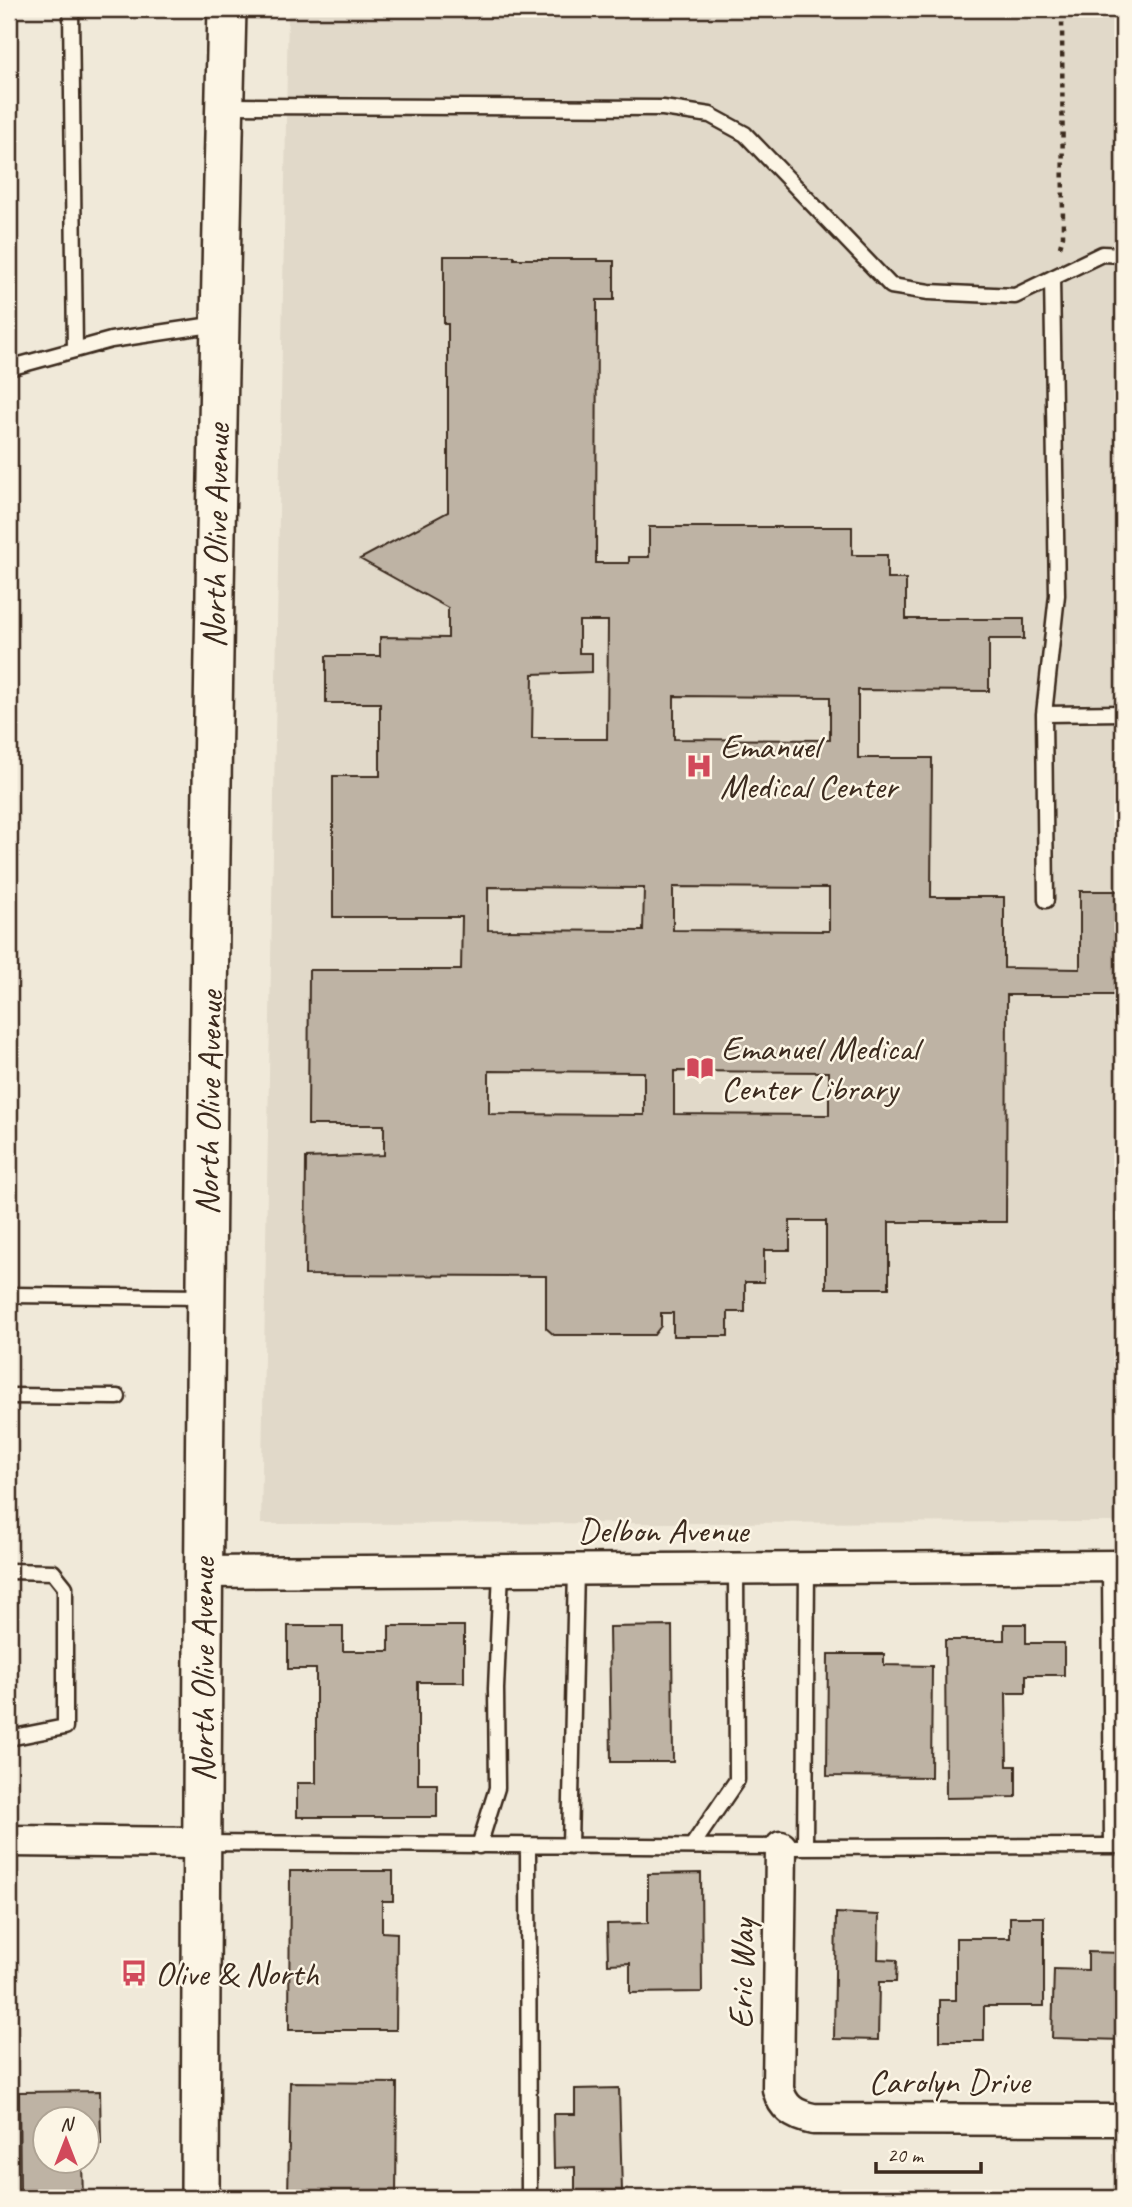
<svg xmlns="http://www.w3.org/2000/svg" width="1132" height="2207" font-family="Caveat,sans-serif">
  <style>
    .built { fill: #e1d9c9 }
    .building { fill: #beb3a4; stroke: #3b2a1e; stroke-width: 2; fill-rule: evenodd }
    .lines { fill: none; stroke-linecap: round; stroke-linejoin: round }
    .service-casing { stroke: #3b2a1e; stroke-width: 19 }
    .minor-casing { stroke: #3b2a1e; stroke-width: 35 }
    .tertiary-casing { stroke: #3b2a1e; stroke-width: 42 }
    .path { stroke: #3b2a1e; stroke-width: 4.5; stroke-dasharray: 5 5; stroke-linecap: butt }
    .service { stroke: #fcf5e5; stroke-width: 14 }
    .minor { stroke: #fcf5e5; stroke-width: 30 }
    .tertiary { stroke: #fcf5e5; stroke-width: 37 }
    .labels { text-anchor: middle; stroke-width: 5; stroke-linejoin: round; paint-order: stroke }
    .street-label { font-size: 35px; fill: #3b2a1e; stroke: #fcf5e5 }
    .poi-label { font-size: 35px; fill: #3b2a1e; stroke: #fcf5e5; text-anchor: start }
  </style>
  <rect width="100%" height="100%" fill="#f0e9d9"/>
  <filter id="ink" filterUnits="userSpaceOnUse"><feTurbulence type="fractalNoise" baseFrequency=".0143" numOctaves="2"/><feDisplacementMap in="SourceGraphic" scale="14" xChannelSelector="R" yChannelSelector="G"/><feConvolveMatrix kernelMatrix="1 2 1 2 8 2 1 2 1" color-interpolation-filters="sRGB"/></filter>
  <g filter="url(#ink)">
    <path class="built" d="M 288,9 L 1123,9 L 1123,1522 L 261,1524 Z"/>
    <path class="building" d="M 444,256 L 514,256 L 514,259 L 598,259 L 598,261 L 614,261 L 614,300 L 597,300 L 596,563 L 629,563 L 629,557 L 649,557 L 649,527 L 852,527 L 852,555 L 887,555 L 887,579 L 906,579 L 906,619 L 1024,619 L 1024,639 L 989,639 L 989,691 L 858,690 L 858,758 L 932,758 L 931,897 L 1004,897 L 1004,968 L 1080,969 L 1080,891 L 1123,891 L 1123,995 L 1007,995 L 1006,1222 L 889,1222 L 889,1288 L 826,1288 L 826,1221 L 790,1221 L 790,1250 L 764,1250 L 764,1282 L 745,1282 L 745,1312 L 728,1312 L 728,1336 L 673,1336 L 673,1313 L 661,1313 L 661,1326 L 654,1335 L 554,1335 L 546,1328 L 546,1276 L 305,1275 L 306,1158 L 384,1155 L 384,1125 L 308,1125 L 309,970 L 461,970 L 462,917 L 333,917 L 333,776 L 380,776 L 380,703 L 326,703 L 326,656 L 380,656 L 380,637 L 448,638 L 448,608 L 360,559 L 448,512 L 448,324 L 444,324 ZM 579,621 L 608,621 L 607,739 L 532,739 L 533,674 L 592,672 L 592,653 L 579,653 ZM 674,696 L 830,697 L 830,740 L 674,739 ZM 488,887 L 644,888 L 643,931 L 488,930 ZM 673,887 L 829,888 L 829,931 L 673,930 ZM 489,1071 L 644,1072 L 644,1115 L 489,1114 ZM 674,1071 L 829,1072 L 829,1115 L 674,1114 Z
      M 1004,1624 L 1026,1624 L 1026,1643 L 1064,1643 L 1064,1675 L 1026,1675 L 1026,1693 L 1006,1693 L 1007,1766 L 1016,1766 L 1016,1797 L 946,1798 L 945,1640 L 1004,1640 Z
      M 288,1626 L 343,1626 L 343,1651 L 389,1651 L 389,1626 L 464,1626 L 464,1682 L 418,1682 L 418,1784 L 437,1784 L 437,1817 L 297,1817 L 297,1783 L 316,1783 L 316,1669 L 288,1669 Z
      M 672,1626 L 673,1762 L 611,1762 L 609,1627 Z
      M 828,1654 L 884,1654 L 884,1665 L 932,1666 L 931,1777 L 827,1776 Z
      M 290,1871 L 393,1871 L 393,1901 L 382,1901 L 382,1932 L 397,1933 L 396,2030 L 289,2030 Z
      M 701,1873 L 702,1992 L 630,1993 L 630,1963 L 608,1964 L 607,1924 L 648,1923 L 648,1874 Z
      M 836,1913 L 879,1915 L 878,1959 L 897,1960 L 896,1982 L 879,1982 L 878,2040 L 834,2039 Z
      M 1010,1917 L 1044,1917 L 1044,2006 L 984,2006 L 984,2041 L 940,2041 L 940,2000 L 956,2000 L 956,1938 L 1010,1938 Z
      M 1088,1952 L 1123,1953 L 1123,2040 L 1052,2038 L 1054,1969 L 1088,1970 Z
      M 290,2082 L 397,2083 L 396,2198 L 288,2198 Z
      M 619,2088 L 622,2191 L 575,2192 L 575,2167 L 554,2168 L 553,2114 L 575,2114 L 575,2089 Z
      M 100,2091 L 101,2144 L 88,2144 L 88,2120 L 46,2120 L 46,2162 L 82,2162 L 83,2198 L 20,2198 L 19,2092 Z"/>
    <g class="lines">
      <g class="service-casing">
        <path id="service" d="M 71,9 L 75,350
          M 225,106 L 663,108 L 710,115 L 745,134 L 891,286 L 929,292 L 1015,296 L 1102,254 L 1123,255
          M 9,368 L 111,340 L 218,324
          M 1044,714 L 1057,595 L 1052,278
          M 1046,900 L 1044,714 L 1123,713
          M 9,1295 L 205,1297
          M 9,1396 L 118,1397
          M 1110,1566 L 1112,1846
          M 9,1571 L 53,1572 L 65,1587 L 65,1727 L 9,1738
          M 201,1843 L 781,1847 L 1123,1846
          M 479,1846 L 497,1788 L 496,1689 L 501,1570
          M 528,1846 L 529,2198
          M 570,1846 L 576,1569
          M 692,1846 L 737,1780 L 736,1568
          M 805,1847 L 807,1568"/>
      </g>
      <g class="minor-casing">
        <path id="minor" d="M 203,1572 L 1123,1566
          M 9,1841 L 201,1843
          M 781,1847 L 778,2089 C 783,2108 794,2115 813,2119 L 1123,2120"/>
      </g>
      <g class="tertiary-casing">
        <path id="tertiary" d="M 200,2198 C 203,1468 209,738 227,9"/>
      </g>
      <path class="path" d="M 1060,247 L 1063,236 L 1062,9"/>
      <use href="#service" class="service"/>
      <use href="#minor" class="minor"/>
      <use href="#tertiary" class="tertiary"/>
    </g>
  </g>
  <defs>
    <g id="hospital-bare" transform="scale(2.1)"><path d="M-5-5h3v3.5h4V-5h3V5h-3V1.5h-4V5h-3Z" fill="#d1495b" stroke="#fcf5e5" stroke-width="2.5" paint-order="stroke"/></g>
    <g id="library-bare" transform="scale(2.1)"><path d="M-6-4Q-3-5.5-.7-3.5V5Q-3 3-6 4ZM6-4Q3-5.5 .7-3.5V5Q3 3 6 4Z" fill="#d1495b" stroke="#fcf5e5" stroke-width="2.5" paint-order="stroke"/></g>
    <g id="bus-bare" transform="scale(2.1)"><path d="M-5-6H5V4H4V6H2V4H-2V6H-4V4H-5ZM-3.5-4V0h7V-4ZM-3.5 1.2v1.5H-2V1.2ZM2 1.2v1.5H3.5V1.2Z" fill="#d1495b" stroke="#fcf5e5" stroke-width="2.5" paint-order="stroke"/></g>
  </defs>
  <g fill-rule="evenodd">
    <use href="#hospital-bare" x="699" y="766"/>
    <use href="#library-bare" x="700" y="1068"/>
    <use href="#bus-bare" x="134" y="1973"/>
  </g>
  <g class="labels">
    <g class="street-label">
      <text transform="translate(215 536) rotate(-89)" y="12">North Olive Avenue</text>
      <text transform="translate(208 1103) rotate(-89)" y="12">North Olive Avenue</text>
      <text x="663" y="1542">Delbon Avenue</text>
      <text transform="translate(202 1670) rotate(-90)" y="12">North Olive Avenue</text>
      <text transform="translate(741 1974) rotate(-89)" y="12">Eric Way</text>
      <text x="949" y="2093">Carolyn Drive</text>
    </g>
    <g class="poi-label">
      <text x="720" y="758">Emanuel<tspan x="720" dy="40">Medical Center</tspan></text>
      <text x="721" y="1060">Emanuel Medical<tspan x="721" dy="40">Center Library</tspan></text>
      <text x="155" y="1985">Olive &amp; North</text>
    </g>
  </g>
  <rect width="1132" height="2207" fill="none" stroke="#fcf5e5" stroke-width="35"/>
  <rect x="18" y="18" width="1097" height="2172" fill="none" stroke="#3b2a1e" stroke-width="2.5" filter="url(#ink)"/>
  <g transform="translate(66 2140)"><circle r="33" fill="#fcf5e5" stroke="#afa495" stroke-width="2"/>
  <path d="M0-5L12 26L0 18L-12 26Z" fill="#d1495b"/>
  <text y="-10" font-size="19" font-weight="bold" text-anchor="middle" fill="#3b2a1e">N</text>
  </g>
  <path d="M876 2162v10h105v-10" fill="none" stroke="#3b2a1e" stroke-width="3.5"/>
  <text x="887" y="2162" font-size="21" fill="#3b2a1e" stroke="#fcf5e5" stroke-width="5" paint-order="stroke">20 m</text>
</svg>
